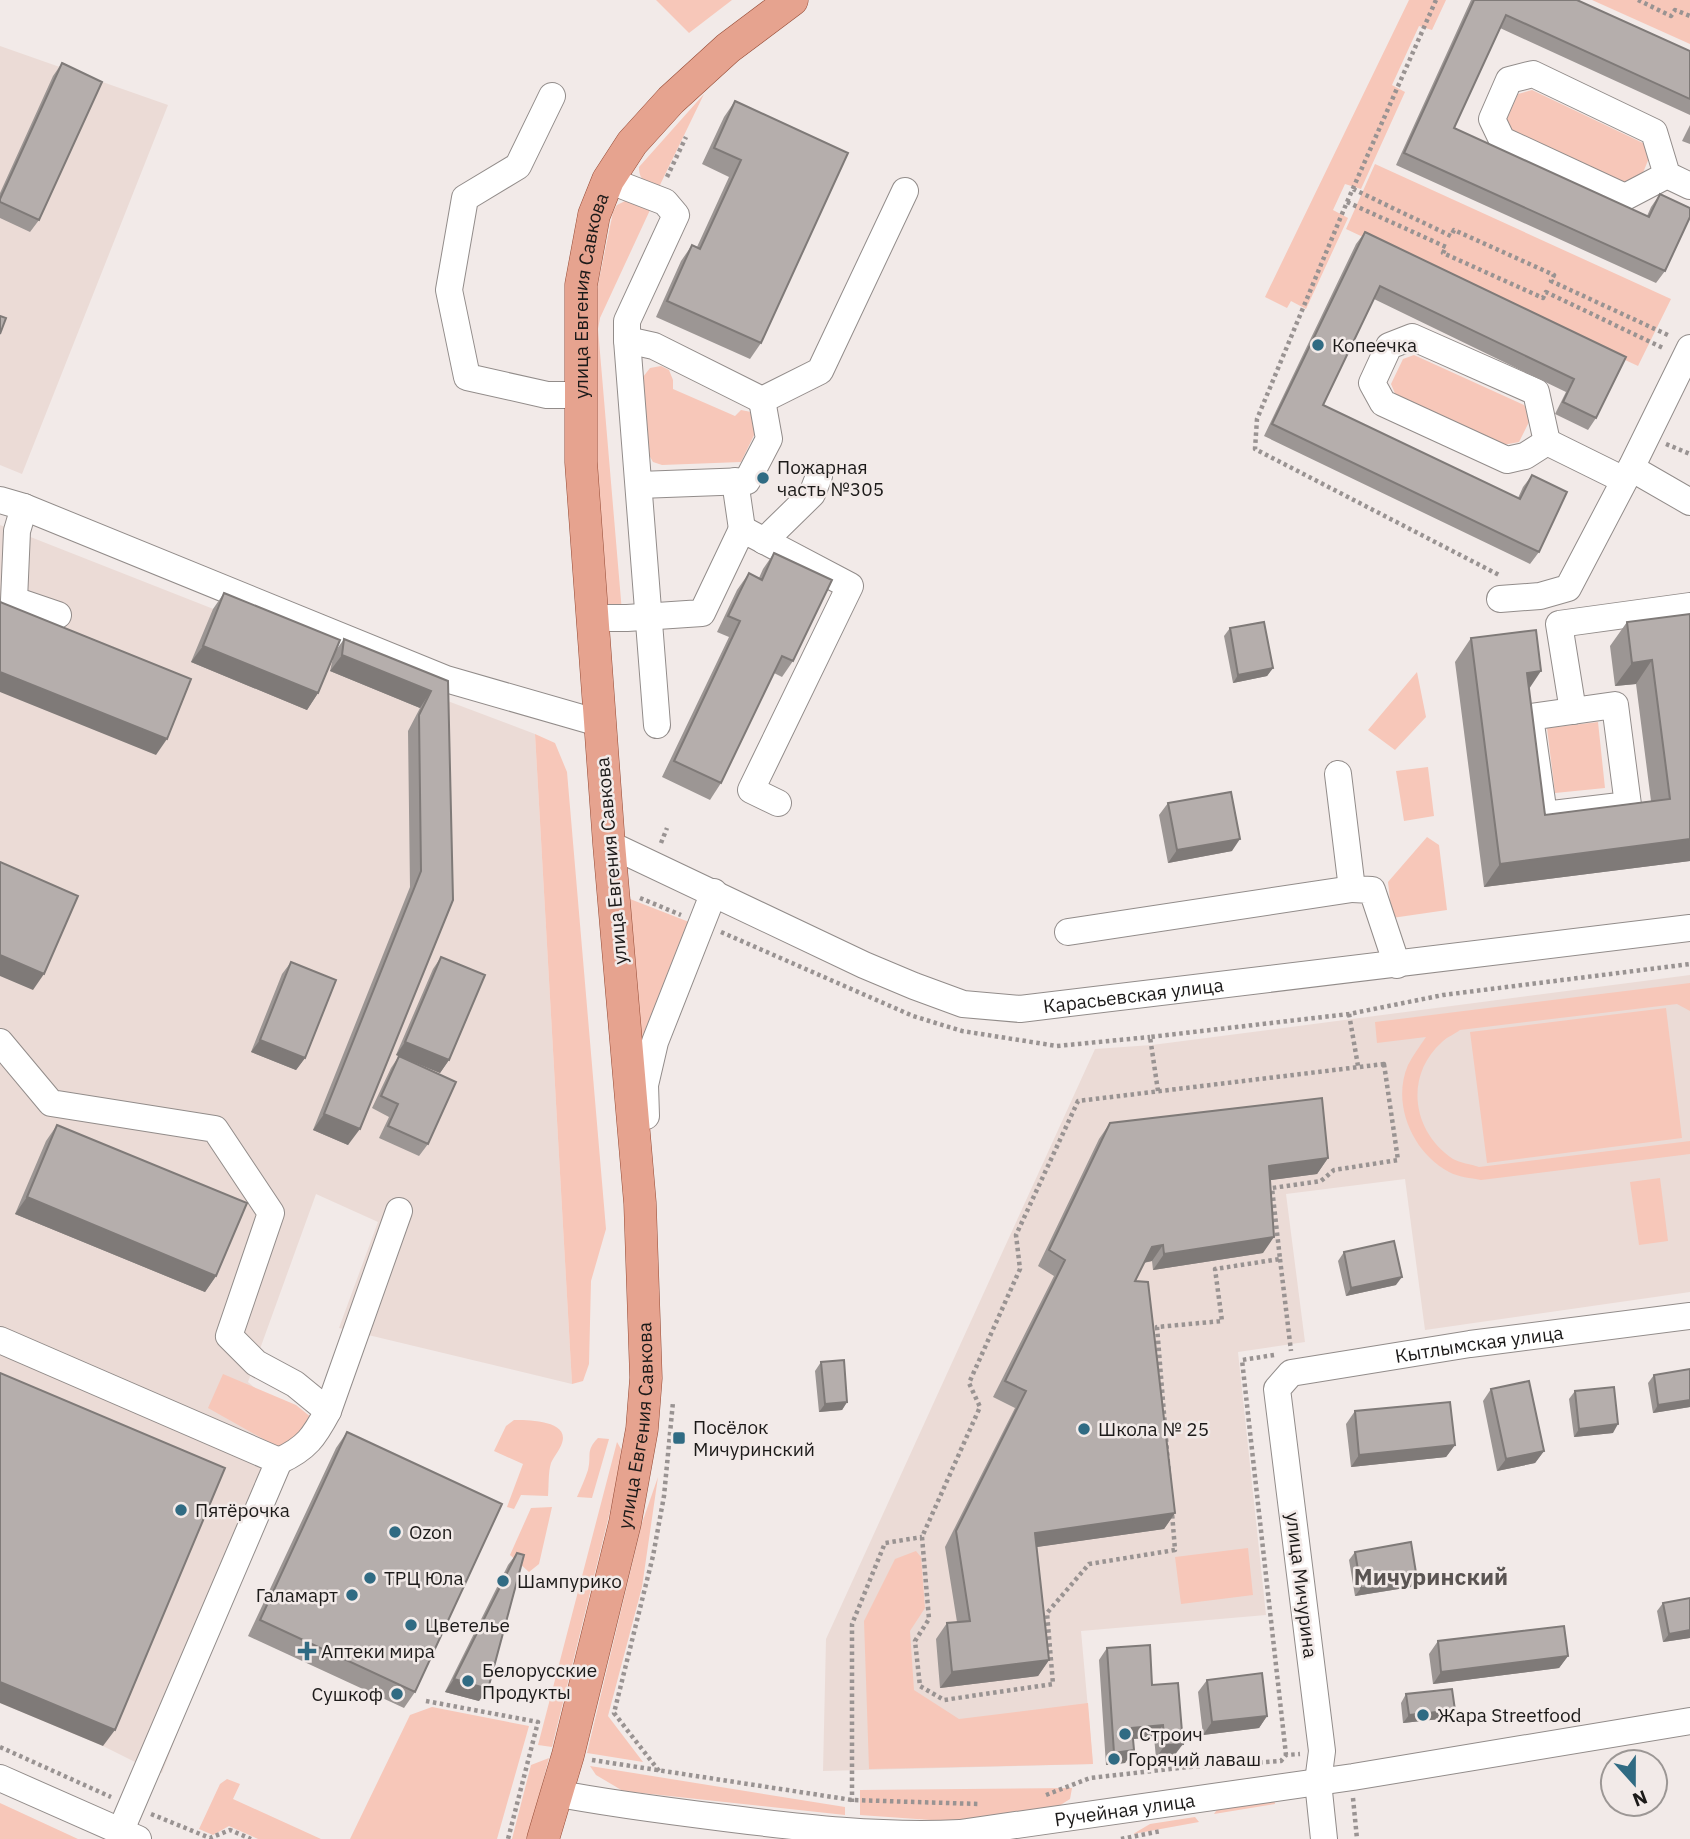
<svg xmlns="http://www.w3.org/2000/svg" width="1690" height="1839" font-family="'IBM Plex Sans',sans-serif">
  <style>
    .built { fill: #ebdbd6 }
    .green { fill: #f7c7b9 }
    .lines { fill: none; stroke-linecap: round; stroke-linejoin: round }
    .minor-casing { stroke: #928c8a; stroke-width: 28 }
    .major-casing { stroke: #954b36; stroke-width: 33 }
    .path { stroke: #999392; stroke-width: 4.5; stroke-dasharray: 3.5 3.5; stroke-linecap: butt }
    .minor { stroke: #fff; stroke-width: 26 }
    .major { stroke: #e6a38f; stroke-width: 32 }
    .wall { fill: #9c9694 }
    .shaded-wall { fill: #7f7a78 }
    .building { fill: #b5aeac; stroke: #7f7a78; stroke-width: 2 }
    .poi-dot { fill: #306b83; stroke: #f2eae8; stroke-width: 2.5 }
    .labels { text-anchor: middle; stroke-width: 5; stroke-linejoin: round; paint-order: stroke }
    .street-label { font-size: 19px; fill: #1c1a19; stroke: #f2eae8 }
    .poi-label { font-size: 19px; fill: #1c1a19; stroke: #f2eae8; text-anchor: start }
    .quarter-label { font-size: 23px; font-weight: bold; fill: #5a5452; stroke: #f2eae8 }
  </style>
  <rect width="100%" height="100%" fill="#f2eae8"/>
  <path class="built" d="M 0,46 L 168,105 L 22,474 L 0,465 Z
    M 0,525 L 437,697 L 535,734 L 572,1384 L 339,1328 L 378,1222 L 316,1194 L 248,1382 L 284,1413 L 246,1555 L 162,1773 L 151,1770 L 103,1746 L 0,1703 Z
    M 1690,975 L 1690,1292 L 1425,1330 L 1405,1179 L 1286,1194 L 1305,1342 L 1238,1352 L 1266,1615 L 1081,1631 L 1093,1764 L 823,1771 L 826,1639 L 1095,1049 L 1152,1045 Z"/>
  <path class="green" d="M 656,0 L 732,0 L 689,33 Z
    M 1409,0 L 1446,0 L 1432,30 L 1419,26 L 1392,85 L 1405,92 L 1361,189 L 1345,184 L 1333,210 L 1348,218 L 1306,309 L 1291,301 L 1287,308 L 1265,297 Z
    M 1592,0 L 1690,0 L 1690,44 Z
    M 1532,90 L 1645,144 L 1649,158 L 1638,185 L 1624,188 L 1511,133 L 1506,120 L 1518,94 Z
    M 704,94 L 658,189 C 647,184 639,181 639,167 Z
    M 1375,164 L 1671,299 L 1638,366 L 1346,229 Z
    M 627,200 L 650,210 L 600,318 L 598,329 L 622,612 L 606,610 L 596,574 L 594,304 L 613,212 L 617,205 Z
    M 1414,355 L 1524,405 L 1531,418 L 1519,442 L 1503,445 L 1396,396 L 1391,384 L 1403,359 Z
    M 661,366 L 669,370 L 673,380 L 673,389 L 735,416 L 741,410 L 751,412 L 757,429 L 741,462 L 662,465 L 653,462 L 649,455 L 643,377 L 650,368 Z
    M 1417,672 L 1426,717 L 1395,750 L 1368,730 Z
    M 1598,722 L 1605,788 L 1555,793 L 1547,728 Z
    M 535,734 L 555,743 L 567,772 L 606,1229 L 591,1281 L 589,1364 L 583,1381 L 572,1384 Z
    M 1428,767 L 1434,816 L 1404,821 L 1396,771 Z
    M 1427,837 L 1439,845 L 1447,910 L 1392,918 L 1388,882 Z
    M 630,899 L 689,922 L 639,1050 Z
    M 1690,983 L 1690,1011 L 1677,1004 L 1460,1030 C 1455,1034 1447,1037 1442,1042 C 1404,1076 1412,1132 1453,1159 C 1460,1163 1471,1164 1479,1167 L 1690,1141 L 1690,1154 L 1481,1180 C 1471,1178 1458,1177 1449,1172 C 1413,1153 1391,1104 1408,1065 C 1413,1055 1420,1046 1426,1037 L 1377,1043 L 1375,1022 Z
    M 1666,1008 L 1682,1138 L 1487,1163 L 1470,1032 Z
    M 1660,1178 L 1668,1241 L 1639,1245 L 1630,1182 Z
    M 223,1374 L 296,1405 L 312,1418 L 283,1450 L 208,1408 Z
    M 514,1420 C 527,1420 570,1420 562,1443 C 560,1450 554,1456 551,1463 C 548,1473 549,1485 548,1496 L 521,1495 L 514,1509 L 507,1507 L 523,1464 L 494,1451 L 506,1426 Z
    M 598,1438 L 609,1439 L 592,1498 L 577,1497 C 581,1488 585,1479 588,1470 C 592,1455 585,1451 598,1438 Z
    M 617,1442 L 621,1449 L 620,1471 L 552,1747 L 538,1745 Z
    M 658,1477 L 642,1587 L 608,1716 L 643,1762 L 587,1753 L 642,1523 Z
    M 552,1507 L 539,1564 L 529,1572 L 510,1555 L 531,1508 Z
    M 1248,1548 L 1253,1595 L 1181,1604 L 1175,1557 Z
    M 916,1551 L 921,1557 L 925,1608 L 910,1631 L 914,1690 L 959,1719 L 1088,1703 L 1093,1764 L 869,1769 L 864,1621 L 895,1559 Z
    M 432,1707 L 529,1726 L 497,1839 L 350,1839 L 410,1715 Z
    M 549,1758 L 528,1839 L 512,1839 L 531,1765 Z
    M 590,1766 L 845,1807 L 845,1815 L 623,1791 L 596,1775 Z
    M 227,1779 L 240,1784 L 233,1799 L 321,1839 L 258,1839 L 229,1826 L 213,1835 L 199,1829 L 220,1784 Z
    M 1072,1788 L 1070,1799 L 1051,1811 L 991,1820 L 945,1821 L 860,1815 L 860,1790 Z
    M 1274,1799 L 1275,1804 L 1214,1814 L 1218,1808 Z
    M 0,1803 L 78,1839 L 0,1839 Z
    M 1195,1817 L 1199,1822 L 1133,1834 L 1150,1824 Z"/>
  <g class="lines">
    <g class="minor-casing">
      <g id="minor">
        <path d="M 552,96 L 518,166 L 465,198 L 449,290 L 467,377 L 547,395 L 580,395"/>
        <path d="M 1667,175 L 1625,197 L 1502,140 L 1492,119 L 1509,80 L 1533,74 L 1654,132 L 1667,175 L 1690,186"/>
        <path d="M 608,180 L 665,202 L 676,215 L 627,321 L 627,340 L 657,725"/>
        <path d="M 1412,337 L 1536,392 L 1547,442 L 1525,456 L 1507,460 L 1383,403 L 1372,383 L 1389,346 Z"/>
        <path d="M 627,340 L 654,346 L 762,400 L 820,371 L 905,191"/>
        <path d="M 1547,442 L 1624,480"/>
        <path d="M 1631,468 L 1690,502"/>
        <path d="M 735,481 L 742,529"/>
        <path d="M 639,485 L 747,481 L 769,439 L 762,400"/>
        <path d="M 0,500 L 24,507 L 446,679 L 599,723"/>
        <path d="M 24,507 L 17,531 L 14,600 L 58,615"/>
        <path d="M 764,541 L 812,494 L 819,476"/>
        <path d="M 1500,599 L 1540,596 L 1568,588 L 1631,468 L 1690,348"/>
        <path d="M 591,618 L 627,618 L 702,613 L 742,529 L 850,586 L 751,790 L 778,803"/>
        <path d="M 1615,705 L 1628,805 L 1544,815 L 1530,717 Z"/>
        <path d="M 1573,711 L 1559,624 L 1690,606"/>
        <path d="M 1338,774 L 1352,889 L 1372,890 L 1397,965"/>
        <path id="s1" d="M 609,844 L 864,965 L 914,986 L 963,1004 L 1020,1009 L 1690,928"/>
        <path d="M 1068,932 L 1352,889"/>
        <path d="M 0,1042 L 51,1103 L 215,1129 L 271,1213 L 229,1336 L 256,1363 L 295,1384 L 328,1411"/>
        <path d="M 646,1116 L 645,1085 L 655,1042 L 714,892"/>
        <path d="M 0,1340 L 279,1461 L 121,1830"/>
        <path d="M 279,1461 C 307,1448 314,1437 328,1411 L 399,1211"/>
        <path d="M 0,1778 L 138,1839"/>
        <path id="s2" d="M 555,1793 C 611,1804 668,1811 725,1818 C 804,1828 881,1837 960,1833 L 1353,1777 L 1690,1721"/>
        <path id="s3" d="M 1324,1839 L 1318,1782 L 1322,1751 L 1277,1389 L 1291,1373 L 1470,1344 L 1690,1316"/>
      </g>
    </g>
    <g class="major-casing">
      <g id="major">
        <path id="s4" d="M 543,1839 L 568,1755 L 625,1523 L 642,1429 L 646,1378 L 640,1203 L 609,844 L 581,462 L 581,285 L 594,215 L 608,180 L 632,143 L 671,100 L 728,48 L 792,0"/>
      </g>
    </g>
    <path class="path" d="M 1436,0 L 1347,202 L 1257,419 L 1255,449 L 1499,575
      M 1638,0 L 1671,16 L 1675,10 L 1690,16
      M 667,177 L 686,137
      M 1353,189 L 1451,236 L 1454,230 L 1554,275 L 1551,281 L 1670,336
      M 1347,202 L 1446,247 L 1443,253 L 1543,298 L 1546,292 L 1665,349
      M 1666,444 L 1690,454
      M 661,843 L 667,828
      M 640,898 L 681,915
      M 721,932 L 913,1016 L 962,1031 L 1057,1046 L 1150,1037
      M 1349,1014 L 1358,1066
      M 1384,1064 L 1398,1160 L 1334,1170 L 1321,1181 L 1272,1188 L 1280,1259 L 1215,1269 L 1222,1321 L 1157,1327 L 1175,1550 L 1089,1564 L 1047,1613 L 1053,1684 L 944,1700 L 920,1686 L 915,1641 L 929,1619 L 922,1537 L 980,1407 L 969,1383 L 1020,1269 L 1016,1235 L 1078,1101 Z
      M 1158,1091 L 1150,1037 L 1349,1014 L 1443,995 L 1690,964
      M 1280,1259 L 1291,1351
      M 1274,1355 L 1242,1360 L 1286,1755
      M 426,1701 L 538,1722 L 508,1839
      M 0,1747 L 111,1797
      M 592,1760 L 852,1800 L 979,1804
      M 659,1771 L 614,1713 L 653,1556 L 664,1496 L 673,1402
      M 1046,1795 L 1090,1778 L 1188,1767 L 1281,1761 L 1286,1755 L 1300,1754
      M 1353,1798 L 1357,1839
      M 852,1802 L 852,1624 L 885,1543 L 922,1537
      M 151,1814 L 210,1838 L 230,1830 L 251,1839
      M 1121,1839 L 1161,1831"/>
    <use href="#minor" class="minor"/>
    <use href="#major" class="major"/>
  </g>
  <path class="wall" d="M 1471,0 L 1577,0 L 1690,51 L 1690,115 L 1500,28 L 1454,128 L 1647,216 L 1651,207 L 1660,194 L 1665,271 L 1656,283 L 1396,165 Z
    M 62,63 L 39,220 L 30,232 L 0,218 L 0,193 L 53,76 Z
    M 735,101 L 761,343 L 750,359 L 656,317 L 681,261 L 692,245 L 697,247 L 729,177 L 702,164 L 724,117 Z
    M 1690,125 L 1690,144 L 1682,141 Z
    M 1365,232 L 1626,357 L 1596,418 L 1588,430 L 1555,414 L 1566,392 L 1374,299 L 1323,405 L 1518,498 L 1523,487 L 1532,475 L 1539,552 L 1530,564 L 1264,436 L 1356,244 Z
    M 774,553 L 793,661 L 782,677 L 774,673 L 721,783 L 710,800 L 662,777 L 729,637 L 717,632 L 737,590 L 749,573 L 759,578 L 763,569 Z
    M 224,593 L 334,653 L 344,639 L 448,681 L 453,900 L 348,1145 L 313,1130 L 410,887 L 408,731 L 420,708 L 330,671 L 333,658 L 318,693 L 307,710 L 191,662 L 213,609 Z
    M 1690,614 L 1690,861 L 1484,887 L 1455,662 L 1471,638 L 1529,689 L 1545,815 L 1651,801 L 1636,684 L 1615,686 L 1610,646 L 1627,622 Z
    M 1230,628 L 1273,668 L 1267,676 L 1233,683 L 1224,636 Z
    M 1168,803 L 1232,851 L 1168,863 L 1159,815 Z
    M 441,957 L 449,1060 L 440,1073 L 401,1056 L 428,1144 L 419,1156 L 379,1138 L 389,1117 L 372,1108 L 391,1068 L 399,1056 L 396,1055 L 433,969 Z
    M 291,962 L 305,1058 L 296,1070 L 251,1052 L 282,974 Z
    M 1110,1123 L 1328,1158 L 1317,1174 L 1270,1180 L 1263,1253 L 1153,1270 L 1152,1261 L 1144,1263 L 1135,1281 L 1175,1513 L 1164,1529 L 1036,1547 L 1049,1660 L 1038,1676 L 940,1688 L 936,1639 L 947,1623 L 957,1622 L 945,1547 L 1015,1408 L 993,1397 L 1054,1276 L 1038,1266 L 1099,1139 Z
    M 57,1125 L 216,1276 L 205,1292 L 15,1214 L 46,1141 Z
    M 1344,1252 L 1396,1285 L 1346,1296 L 1338,1261 Z
    M 821,1362 L 847,1402 L 842,1410 L 819,1412 L 815,1371 Z
    M 1690,1369 L 1690,1407 L 1653,1413 L 1648,1383 L 1654,1375 Z
    M 1491,1389 L 1544,1451 L 1535,1463 L 1497,1471 L 1483,1401 Z
    M 1575,1391 L 1613,1433 L 1574,1437 L 1569,1399 Z
    M 1355,1411 L 1455,1445 L 1446,1457 L 1351,1467 L 1346,1424 Z
    M 347,1432 L 415,1692 L 404,1708 L 248,1636 L 336,1448 Z
    M 1355,1552 L 1411,1587 L 1355,1596 L 1349,1560 Z
    M 517,1553 L 479,1701 L 445,1692 L 508,1565 Z
    M 1690,1598 L 1690,1638 L 1663,1642 L 1657,1611 L 1663,1603 Z
    M 1438,1641 L 1568,1656 L 1559,1668 L 1433,1684 L 1429,1654 Z
    M 1107,1648 L 1152,1685 L 1174,1756 L 1156,1758 L 1154,1737 L 1133,1739 L 1125,1763 L 1106,1765 L 1099,1660 Z
    M 1207,1680 L 1267,1716 L 1259,1728 L 1203,1735 L 1198,1692 Z
    M 1406,1694 L 1455,1710 L 1449,1718 L 1403,1723 L 1401,1703 Z"/>
  <path class="shaded-wall" d="M 203,646 L 318,693 L 307,710 L 191,662 Z
    M 342,655 L 431,691 L 420,708 L 330,671 Z
    M 1652,660 L 1636,684 L 1615,686 L 1632,663 Z
    M 1273,668 L 1267,676 L 1233,683 L 1238,675 Z
    M 1541,671 L 1525,695 L 1527,673 Z
    M 0,672 L 167,739 L 156,755 L 0,692 Z
    M 1240,839 L 1232,851 L 1168,863 L 1177,850 Z
    M 1690,839 L 1690,861 L 1484,887 L 1500,864 Z
    M 0,955 L 44,974 L 33,990 L 0,976 Z
    M 260,1040 L 305,1058 L 296,1070 L 251,1052 Z
    M 405,1042 L 449,1060 L 440,1073 L 396,1055 Z
    M 324,1114 L 360,1129 L 348,1145 L 313,1130 Z
    M 1328,1158 L 1317,1174 L 1258,1182 L 1269,1166 Z
    M 27,1197 L 216,1276 L 205,1292 L 15,1214 Z
    M 1274,1237 L 1263,1253 L 1153,1270 L 1164,1254 Z
    M 1163,1245 L 1152,1261 L 1141,1263 L 1152,1247 Z
    M 1402,1277 L 1396,1285 L 1346,1296 L 1351,1288 Z
    M 1690,1400 L 1690,1407 L 1653,1413 L 1658,1405 Z
    M 847,1402 L 842,1410 L 819,1412 L 825,1404 Z
    M 1618,1424 L 1613,1433 L 1574,1437 L 1579,1429 Z
    M 1455,1445 L 1446,1457 L 1351,1467 L 1359,1455 Z
    M 1544,1451 L 1535,1463 L 1497,1471 L 1506,1459 Z
    M 1175,1513 L 1164,1529 L 1023,1549 L 1035,1533 Z
    M 1417,1579 L 1411,1587 L 1355,1596 L 1361,1588 Z
    M 1690,1630 L 1690,1638 L 1663,1642 L 1669,1634 Z
    M 1568,1656 L 1559,1668 L 1433,1684 L 1441,1672 Z
    M 1049,1660 L 1038,1676 L 940,1688 L 952,1672 Z
    M 454,1679 L 488,1689 L 479,1701 L 445,1692 Z
    M 0,1682 L 115,1730 L 103,1746 L 0,1703 Z
    M 1455,1710 L 1449,1718 L 1403,1723 L 1409,1715 Z
    M 1267,1716 L 1259,1728 L 1203,1735 L 1212,1722 Z
    M 1163,1725 L 1154,1737 L 1123,1740 L 1132,1728 Z
    M 1183,1744 L 1174,1756 L 1156,1758 L 1165,1745 Z
    M 1134,1750 L 1125,1763 L 1106,1765 L 1114,1753 Z"/>
  <path class="building" d="M 1474,0 L 1577,0 L 1690,51 L 1690,99 L 1506,15 L 1454,128 L 1649,217 L 1660,194 L 1690,208 L 1690,217 L 1665,271 L 1404,153 Z
    M 62,63 L 102,82 L 39,220 L 0,202 L 0,199 Z
    M 735,101 L 848,153 L 761,343 L 667,301 L 692,245 L 700,249 L 741,160 L 714,148 Z
    M 1365,232 L 1626,357 L 1596,418 L 1563,402 L 1574,379 L 1380,286 L 1323,405 L 1520,499 L 1532,475 L 1567,492 L 1539,552 L 1272,424 Z
    M 0,316 L 6,318 L 0,334 Z
    M 774,553 L 832,580 L 793,661 L 782,656 L 721,783 L 674,761 L 740,621 L 728,616 L 749,573 L 762,580 Z
    M 224,593 L 340,640 L 318,693 L 203,646 Z
    M 0,602 L 191,679 L 167,739 L 0,672 Z
    M 1690,614 L 1690,839 L 1500,864 L 1471,638 L 1536,630 L 1541,671 L 1527,673 L 1545,815 L 1670,799 L 1652,660 L 1632,663 L 1627,622 Z
    M 1264,622 L 1273,668 L 1238,675 L 1230,628 Z
    M 344,639 L 448,681 L 453,900 L 360,1129 L 324,1114 L 421,871 L 419,715 L 431,691 L 342,655 Z
    M 1231,792 L 1240,839 L 1177,850 L 1168,803 Z
    M 0,862 L 78,896 L 44,974 L 0,955 Z
    M 441,957 L 485,975 L 449,1060 L 405,1042 Z
    M 291,962 L 336,980 L 305,1058 L 260,1040 Z
    M 399,1056 L 456,1082 L 428,1144 L 388,1126 L 398,1104 L 381,1096 Z
    M 1322,1098 L 1328,1158 L 1269,1166 L 1274,1237 L 1164,1254 L 1163,1245 L 1152,1247 L 1135,1281 L 1148,1282 L 1175,1513 L 1035,1533 L 1049,1660 L 952,1672 L 947,1623 L 970,1621 L 956,1531 L 1026,1391 L 1005,1381 L 1065,1260 L 1049,1250 L 1110,1123 Z
    M 57,1125 L 247,1203 L 216,1276 L 27,1197 Z
    M 1394,1241 L 1402,1277 L 1351,1288 L 1344,1252 Z
    M 844,1360 L 847,1402 L 825,1404 L 821,1362 Z
    M 1690,1369 L 1690,1400 L 1658,1405 L 1654,1375 Z
    M 0,1373 L 225,1468 L 115,1730 L 0,1682 Z
    M 1529,1381 L 1544,1451 L 1506,1459 L 1491,1389 Z
    M 1614,1387 L 1618,1424 L 1579,1429 L 1575,1391 Z
    M 1450,1402 L 1455,1445 L 1359,1455 L 1355,1411 Z
    M 347,1432 L 502,1504 L 415,1692 L 260,1620 Z
    M 1411,1542 L 1417,1579 L 1361,1588 L 1355,1552 Z
    M 517,1553 L 524,1555 L 488,1689 L 454,1679 Z
    M 1690,1598 L 1690,1630 L 1669,1634 L 1663,1603 Z
    M 1564,1626 L 1568,1656 L 1441,1672 L 1438,1641 Z
    M 1150,1645 L 1152,1685 L 1178,1683 L 1183,1744 L 1165,1745 L 1163,1725 L 1132,1728 L 1134,1750 L 1114,1753 L 1107,1648 Z
    M 1262,1673 L 1267,1716 L 1212,1722 L 1207,1680 Z
    M 1452,1689 L 1455,1710 L 1409,1715 L 1406,1694 Z"/>
  <g class="poi-dot">
    <circle cx="1318" cy="345" r="7"/>
    <circle cx="763" cy="478" r="7"/>
    <circle cx="1084" cy="1429" r="7"/>
    <rect x="672" y="1431" width="14" height="14" rx="3.5"/>
    <circle cx="181" cy="1510" r="7"/>
    <circle cx="395" cy="1532" r="7"/>
    <circle cx="370" cy="1578" r="7"/>
    <circle cx="503" cy="1581" r="7"/>
    <circle cx="352" cy="1595" r="7"/>
    <circle cx="411" cy="1625" r="7"/>
    <path d="M303.5 1640.5h7v7h7v7h-7v7h-7v-7h-7v-7h7z"/>
    <circle cx="468" cy="1681" r="7"/>
    <circle cx="397" cy="1694" r="7"/>
    <circle cx="1423" cy="1715" r="7"/>
    <circle cx="1125" cy="1734" r="7"/>
    <circle cx="1114" cy="1759" r="7"/>
  </g>
  <g class="labels">
    <g class="street-label">
      <text dy="7" stroke="none"><textPath href="#s4" startOffset="1559">улица Евгения Савкова</textPath></text>
      <text transform="translate(611 861) rotate(-95)" y="7">улица Евгения Савкова</text>
      <text dy="7" stroke="none"><textPath href="#s1" startOffset="560">Карасьевская улица</textPath></text>
      <text dy="7" stroke="none"><textPath href="#s3" startOffset="665">Кытлымская улица</textPath></text>
      <text dy="7" stroke="none"><textPath href="#s4" startOffset="425">улица Евгения Савкова</textPath></text>
      <text transform="translate(1302 1585) rotate(83)" y="7">улица Мичурина</text>
      <text dy="7" stroke="none"><textPath href="#s2" startOffset="574">Ручейная улица</textPath></text>
    </g>
    <g class="poi-label">
      <text x="1332" y="352">Копеечка</text>
      <text x="777" y="474">Пожарная<tspan x="777" dy="22">часть №305</tspan></text>
      <text x="693" y="1434">Посёлок<tspan x="693" dy="22">Мичуринский</tspan></text>
      <text x="1098" y="1436">Школа № 25</text>
      <text x="195" y="1517">Пятёрочка</text>
      <text x="409" y="1539">Ozon</text>
      <text x="384" y="1585">ТРЦ Юла</text>
      <text x="517" y="1588">Шампурико</text>
      <text x="338" y="1602" text-anchor="end">Галамарт</text>
      <text x="425" y="1632">Цветелье</text>
      <text x="321" y="1658">Аптеки мира</text>
      <text x="482" y="1677">Белорусские<tspan x="482" dy="22">Продукты</tspan></text>
      <text x="383" y="1701" text-anchor="end">Сушкоф</text>
      <text x="1437" y="1722">Жара Streetfood</text>
      <text x="1139" y="1741">Строич</text>
      <text x="1128" y="1766">Горячий лаваш</text>
    </g>
    <g class="quarter-label">
      <text x="1431" y="1585">Мичуринский</text>
    </g>
  </g>
  <g transform="translate(1634 1783) rotate(159)"><circle r="33" fill="#f2eae8" stroke="#9c9795" stroke-width="2"/>
  <path d="M0-5L12 26L0 18L-12 26Z" fill="#306b83"/>
  <text y="-10" font-size="19" font-weight="bold" text-anchor="middle" fill="#1c1a19">N</text>
  </g>
</svg>
